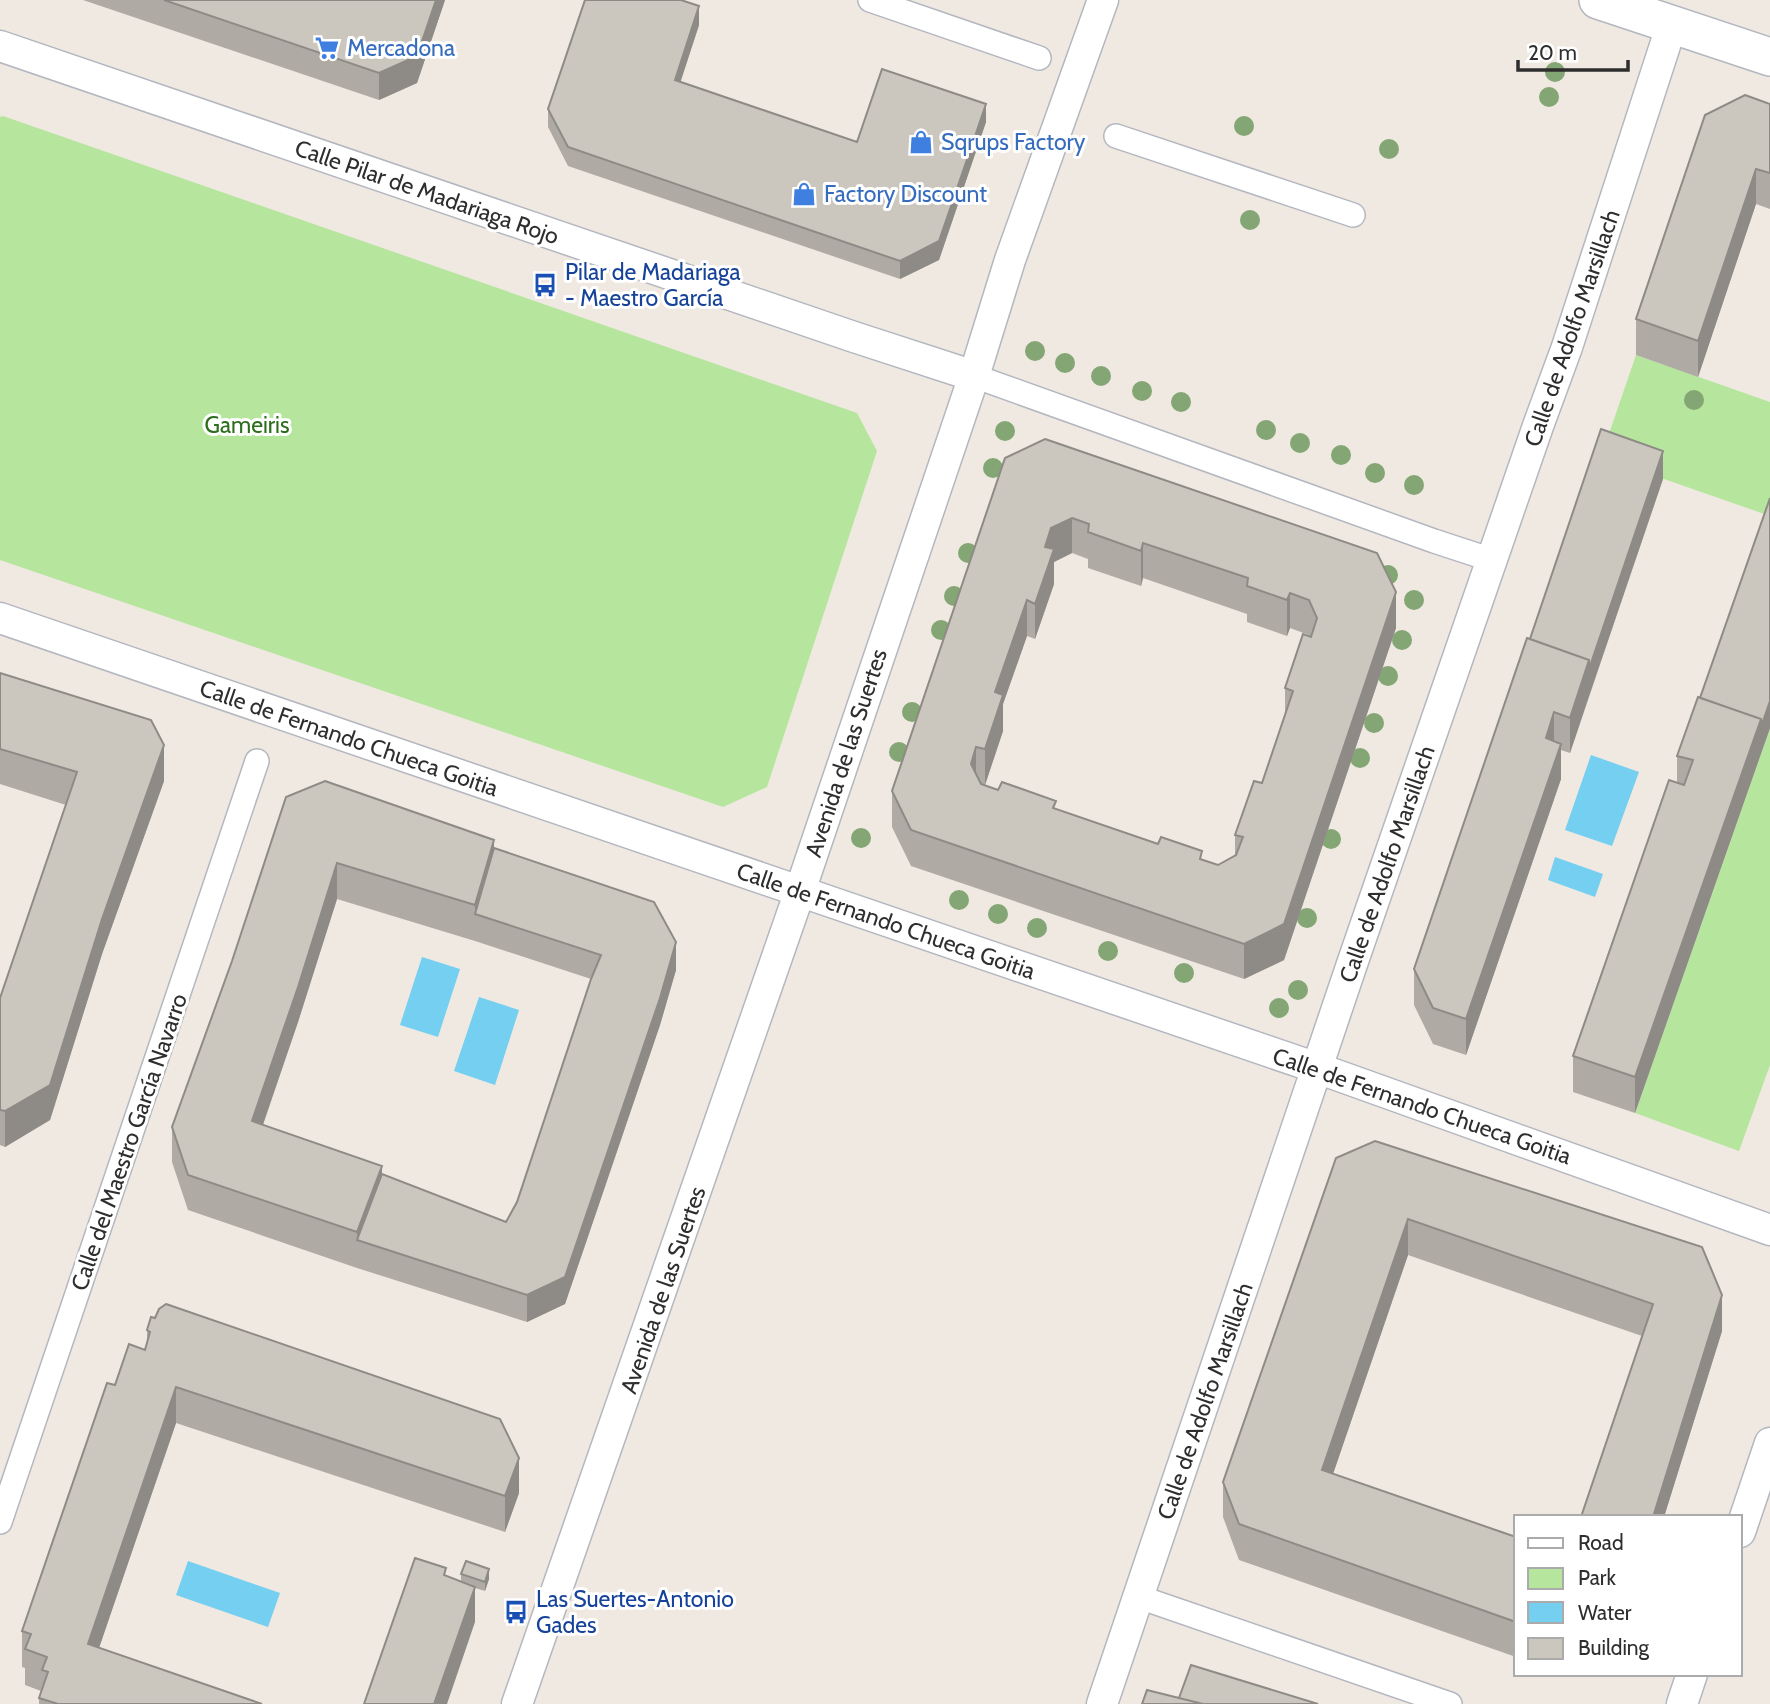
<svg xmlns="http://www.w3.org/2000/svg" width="1770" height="1704" font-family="Cabin,sans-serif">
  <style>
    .green { fill: #b6e59e }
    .water { fill: #75cff0 }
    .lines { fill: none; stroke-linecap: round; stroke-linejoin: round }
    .pedestrian-casing { stroke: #b4b7c1; stroke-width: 26 }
    .minor-casing { stroke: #b4b7c1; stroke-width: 33 }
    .tertiary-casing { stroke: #b4b7c1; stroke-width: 40 }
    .pedestrian { stroke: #fff; stroke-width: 23 }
    .minor { stroke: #fff; stroke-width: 30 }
    .tertiary { stroke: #fff; stroke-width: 37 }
    .tree { fill: #84a574 }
    .wall { fill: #afaba4; fill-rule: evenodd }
    .shaded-wall { fill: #8e8b86 }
    .building { fill: #cbc7bf; stroke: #8e8b86; stroke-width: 2; fill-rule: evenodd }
    .labels { text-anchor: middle; stroke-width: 6; stroke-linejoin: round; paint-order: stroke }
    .shop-label { font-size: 23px; fill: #366cbe; stroke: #fff; text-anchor: start }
    .street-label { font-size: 23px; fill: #2e2e2e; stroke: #fff }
    .transit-label { font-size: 23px; fill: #164399; stroke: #fff; text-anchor: start }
    .park-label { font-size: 23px; fill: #2c6e1b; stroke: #fff }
  </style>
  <rect width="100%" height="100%" fill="#efe9e1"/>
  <path class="green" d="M 3,116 L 857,413 L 877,451 L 767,787 L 723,807 L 0,560 L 0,117 Z
    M 1636,355 L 1770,402 L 1770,516 L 1601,457 Z
    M 1770,728 L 1770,1065 L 1739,1151 L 1635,1113 Z"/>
  <path class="water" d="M 1591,755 L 1639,772 L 1612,846 L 1565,830 Z
    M 1555,857 L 1603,874 L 1595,897 L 1548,880 Z
    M 422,957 L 460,969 L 438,1037 L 400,1025 Z
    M 479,997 L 519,1010 L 495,1085 L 454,1071 Z
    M 188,1561 L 280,1593 L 268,1627 L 176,1595 Z"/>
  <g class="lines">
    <g class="pedestrian-casing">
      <path id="pedestrian" d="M 870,0 L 1039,58
        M 1116,136 L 1353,215
        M 974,376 L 1434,541 L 1492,560
        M 0,1522 L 257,761
        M 1139,1597 L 1450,1704"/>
    </g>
    <g class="minor-casing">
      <path id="minor" d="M 0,46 L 854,337 L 974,376
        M 0,618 L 1317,1068 L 1770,1230
        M 1740,1532 L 1770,1443
        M 517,1704 L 800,891 L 974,376 L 1010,260 L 1103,0
        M 1102,1704 L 1352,964 L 1538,426 L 1567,347 L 1672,24
        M 1682,1704 L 1692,1674"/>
    </g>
    <g class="tertiary-casing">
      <path id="tertiary" d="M 1598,0 L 1770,57"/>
    </g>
    <use href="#pedestrian" class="pedestrian"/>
    <use href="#minor" class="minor"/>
    <use href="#tertiary" class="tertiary"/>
  </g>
  <g class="tree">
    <circle cx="1555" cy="72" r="10"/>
    <circle cx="1549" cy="97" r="10"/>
    <circle cx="1244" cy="126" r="10"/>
    <circle cx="1389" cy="149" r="10"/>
    <circle cx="1250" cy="220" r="10"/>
    <circle cx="1035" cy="351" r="10"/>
    <circle cx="1065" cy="363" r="10"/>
    <circle cx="1101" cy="376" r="10"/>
    <circle cx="1142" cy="391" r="10"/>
    <circle cx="1694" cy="400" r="10"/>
    <circle cx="1181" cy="402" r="10"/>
    <circle cx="1266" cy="430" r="10"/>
    <circle cx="1005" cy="431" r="10"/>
    <circle cx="1300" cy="443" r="10"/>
    <circle cx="1341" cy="455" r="10"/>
    <circle cx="993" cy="468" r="10"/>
    <circle cx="1375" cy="473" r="10"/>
    <circle cx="1414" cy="485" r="10"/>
    <circle cx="968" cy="553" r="10"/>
    <circle cx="1388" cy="575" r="10"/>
    <circle cx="954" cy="596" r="10"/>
    <circle cx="1414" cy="600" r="10"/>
    <circle cx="941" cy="630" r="10"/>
    <circle cx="1402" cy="640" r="10"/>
    <circle cx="1388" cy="676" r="10"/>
    <circle cx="912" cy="712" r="10"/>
    <circle cx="1374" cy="723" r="10"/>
    <circle cx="899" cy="752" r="10"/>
    <circle cx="1360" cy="758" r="10"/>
    <circle cx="861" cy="838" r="10"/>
    <circle cx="1331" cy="839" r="10"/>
    <circle cx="959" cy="900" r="10"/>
    <circle cx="998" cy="914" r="10"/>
    <circle cx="1307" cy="918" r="10"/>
    <circle cx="1037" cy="928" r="10"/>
    <circle cx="1108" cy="951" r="10"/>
    <circle cx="1184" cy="973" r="10"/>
    <circle cx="1298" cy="990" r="10"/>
    <circle cx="1279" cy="1008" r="10"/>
  </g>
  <path class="wall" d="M 83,0 L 445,0 L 417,83 L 379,100 Z
    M 699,25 L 680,82 L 857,142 L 986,122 L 939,260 L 900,279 L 568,166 L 548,127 L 548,109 Z
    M 1770,104 L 1770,209 L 1756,204 L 1698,377 L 1636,355 L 1636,319 Z
    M 1005,458 L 1396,628 L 1284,960 L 1244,979 L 911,866 L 892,827 L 892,791 ZM 1072,553 L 1088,559 L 1088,568 L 1141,586 L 1143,578 L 1247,614 L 1247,622 L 1287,636 L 1290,628 L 1309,635 L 1285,688 L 1285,715 L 1262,783 L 1235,835 L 1235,856 L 1218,865 L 985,785 L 1003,731 L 1003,704 L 1027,636 L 1035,639 L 1054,584 L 1054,562 Z
    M 1663,479 L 1570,753 L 1561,750 L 1561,779 L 1466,1055 L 1433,1044 L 1414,1005 L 1414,969 L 1530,639 Z
    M 1770,498 L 1770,728 L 1635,1113 L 1573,1092 L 1573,1056 L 1677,783 L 1677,756 L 1700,698 Z
    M 0,673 L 164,781 L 102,954 L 50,1120 L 5,1147 L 0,1145 L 0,998 L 66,805 L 0,784 Z
    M 286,797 L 494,848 L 676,970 L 660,1025 L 565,1304 L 527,1322 L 357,1268 L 188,1210 L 172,1162 L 172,1127 L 232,961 ZM 337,899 L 475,941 L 591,979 L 517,1202 L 506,1222 L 382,1174 L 263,1125 L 298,1022 Z
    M 1336,1158 L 1722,1331 L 1664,1517 L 1581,1517 L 1642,1336 L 1408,1255 L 1333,1474 L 1516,1537 L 1516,1657 L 1239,1560 L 1223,1517 L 1223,1482 Z
    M 147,1330 L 519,1493 L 505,1532 L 176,1423 L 99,1648 L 262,1704 L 39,1704 L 39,1698 L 41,1691 L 25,1685 L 25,1668 L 22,1667 L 22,1631 L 115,1385 L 145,1350 L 147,1343 Z
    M 461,1574 L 489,1579 L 485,1591 L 475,1588 L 475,1622 L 446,1576 L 461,1582 Z"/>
  <path class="shaded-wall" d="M 436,0 L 445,0 L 417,83 L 379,100 L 379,73 Z
    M 699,6 L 699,25 L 675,99 L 675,80 Z
    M 986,104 L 986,122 L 939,260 L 900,279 L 900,261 Z
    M 1756,169 L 1756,204 L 1698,377 L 1698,341 Z
    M 1663,451 L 1663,479 L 1589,696 L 1589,669 Z
    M 1072,518 L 1072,553 L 1054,562 L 1054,584 L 1035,639 L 1035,604 L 1045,547 L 1051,528 Z
    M 1143,543 L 1143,578 L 1141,586 L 1141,551 Z
    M 1396,592 L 1396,628 L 1284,960 L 1244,979 L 1244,944 Z
    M 1290,593 L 1290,628 L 1287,636 L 1287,600 Z
    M 1027,600 L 1027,636 L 1003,704 L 1003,731 L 985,785 L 985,749 L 995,692 Z
    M 1589,660 L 1589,696 L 1570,753 L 1570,718 Z
    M 1770,701 L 1770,728 L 1635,1113 L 1635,1077 L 1761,719 Z
    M 1554,712 L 1554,748 L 1546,738 Z
    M 1561,744 L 1561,779 L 1466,1055 L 1466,1019 Z
    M 164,745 L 164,781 L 102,954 L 50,1120 L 5,1147 L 5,1111 L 102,919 Z
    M 976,747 L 976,782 L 971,764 Z
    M 494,840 L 494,875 L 475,914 L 475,905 Z
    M 337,863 L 337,899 L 298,1022 L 252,1156 L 252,1121 Z
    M 676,942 L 676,970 L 660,1025 L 565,1304 L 527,1322 L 527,1295 Z
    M 382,1166 L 382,1202 L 357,1240 L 357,1232 Z
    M 1408,1219 L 1408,1255 L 1322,1506 L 1322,1470 Z
    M 1722,1295 L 1722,1331 L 1664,1517 L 1653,1517 Z
    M 176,1387 L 176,1423 L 88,1680 L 88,1644 Z
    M 519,1458 L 519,1493 L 505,1532 L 505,1496 Z
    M 489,1569 L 489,1579 L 485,1591 L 485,1582 Z
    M 475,1587 L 475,1622 L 447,1704 L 434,1704 Z"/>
  <path class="building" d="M 164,0 L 436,0 L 417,56 L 379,73 Z
    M 585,0 L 681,0 L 699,6 L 675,80 L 857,142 L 882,69 L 986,104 L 939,241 L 900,261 L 568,147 L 548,109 Z
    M 1745,95 L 1770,104 L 1770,173 L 1756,169 L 1698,341 L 1636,319 L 1705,115 Z
    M 1601,429 L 1663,451 L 1589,669 L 1589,660 L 1530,639 Z
    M 1045,439 L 1377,553 L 1396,592 L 1284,924 L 1244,944 L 911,830 L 892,791 L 1005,458 ZM 1072,518 L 1089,524 L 1088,532 L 1141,551 L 1143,543 L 1248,578 L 1247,586 L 1287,600 L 1290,593 L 1309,600 L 1317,618 L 1311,637 L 1303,634 L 1285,688 L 1293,691 L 1262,783 L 1254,781 L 1235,835 L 1243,837 L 1236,855 L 1218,865 L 1200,859 L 1202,851 L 1161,837 L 1158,844 L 1053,808 L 1056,801 L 1002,782 L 998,790 L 981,784 L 971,764 L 976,747 L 985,749 L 1003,695 L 995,692 L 1027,600 L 1035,604 L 1054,549 L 1045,547 L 1051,528 Z
    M 1770,498 L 1770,701 L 1761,727 L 1761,719 L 1700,698 Z
    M 1527,638 L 1589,660 L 1570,718 L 1554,712 L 1546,738 L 1561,744 L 1466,1019 L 1433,1008 L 1414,969 Z
    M 0,673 L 151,720 L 164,745 L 102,919 L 50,1085 L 5,1111 L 0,1110 L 0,998 L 77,772 L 0,749 Z
    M 1698,697 L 1761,719 L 1635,1077 L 1573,1056 L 1669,780 L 1684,785 L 1693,760 L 1677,756 Z
    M 325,781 L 494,840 L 475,905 L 337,863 L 298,987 L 252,1121 L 382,1166 L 357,1232 L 188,1175 L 172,1127 L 232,961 L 286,797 Z
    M 494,848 L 654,902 L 676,942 L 660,998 L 565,1277 L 527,1295 L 357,1240 L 382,1174 L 506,1222 L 517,1202 L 591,979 L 601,955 L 475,914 Z
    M 1375,1141 L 1702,1247 L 1722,1295 L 1653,1517 L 1581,1517 L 1653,1304 L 1408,1219 L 1322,1470 L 1516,1537 L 1516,1622 L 1239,1524 L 1223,1482 L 1336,1158 Z
    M 166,1304 L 500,1419 L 519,1458 L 505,1496 L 176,1387 L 88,1644 L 262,1704 L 58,1704 L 39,1698 L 48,1672 L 42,1670 L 47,1657 L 25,1649 L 31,1634 L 22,1631 L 107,1383 L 115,1385 L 129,1344 L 145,1350 L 150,1332 L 147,1330 L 151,1317 L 155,1318 L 159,1309 Z
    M 415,1558 L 446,1568 L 444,1575 L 475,1587 L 434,1704 L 364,1704 Z
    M 466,1561 L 489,1569 L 485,1582 L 461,1574 Z
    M 1191,1665 L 1318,1704 L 1203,1704 L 1179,1698 Z
    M 1147,1690 L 1203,1704 L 1142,1704 Z"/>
  <defs>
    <g id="supermarket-bare" transform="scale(1.89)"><path d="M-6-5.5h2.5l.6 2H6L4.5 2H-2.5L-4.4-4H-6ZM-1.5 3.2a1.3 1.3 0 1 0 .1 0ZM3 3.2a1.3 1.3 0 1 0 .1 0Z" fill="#3f7fe0" stroke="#fff" stroke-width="2.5" paint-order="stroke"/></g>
    <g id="shop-bare" transform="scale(1.89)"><path d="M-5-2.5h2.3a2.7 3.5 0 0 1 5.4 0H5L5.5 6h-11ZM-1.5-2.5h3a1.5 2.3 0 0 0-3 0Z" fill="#3f7fe0" stroke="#fff" stroke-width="2.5" paint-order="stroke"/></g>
    <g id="bus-bare" transform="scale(1.89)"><path d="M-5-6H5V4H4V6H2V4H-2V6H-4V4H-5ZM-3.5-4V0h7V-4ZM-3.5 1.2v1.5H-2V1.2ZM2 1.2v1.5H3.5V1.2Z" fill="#1a4fb4" stroke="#fff" stroke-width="2.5" paint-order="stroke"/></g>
  </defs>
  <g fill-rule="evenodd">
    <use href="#supermarket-bare" x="327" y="48"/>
    <use href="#shop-bare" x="921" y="142"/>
    <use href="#shop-bare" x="804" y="194"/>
    <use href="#bus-bare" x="545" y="285"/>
    <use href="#bus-bare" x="516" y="1612"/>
  </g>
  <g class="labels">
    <g class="shop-label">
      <text x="347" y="56">Mercadona</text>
      <text x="941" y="150">Sqrups Factory</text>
      <text x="824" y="202">Factory Discount</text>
    </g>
    <g class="street-label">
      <text transform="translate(427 192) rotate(19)" y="8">Calle Pilar de Madariaga Rojo</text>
      <text transform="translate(1572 328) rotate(-71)" y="8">Calle de Adolfo Marsillach</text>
      <text transform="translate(349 738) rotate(19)" y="8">Calle de Fernando Chueca Goitia</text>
      <text transform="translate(846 753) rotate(-72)" y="8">Avenida de las Suertes</text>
      <text transform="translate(1387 864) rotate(-71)" y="8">Calle de Adolfo Marsillach</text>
      <text transform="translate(886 921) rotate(19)" y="8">Calle de Fernando Chueca Goitia</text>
      <text transform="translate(1422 1106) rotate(19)" y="8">Calle de Fernando Chueca Goitia</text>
      <text transform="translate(129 1142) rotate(-71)" y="8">Calle del Maestro García Navarro</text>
      <text transform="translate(663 1290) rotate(-71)" y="8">Avenida de las Suertes</text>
      <text transform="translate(1205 1401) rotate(-71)" y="8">Calle de Adolfo Marsillach</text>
    </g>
    <g class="transit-label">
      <text x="565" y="280">Pilar de Madariaga<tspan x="565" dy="26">- Maestro García</tspan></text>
      <text x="536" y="1607">Las Suertes-Antonio<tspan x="536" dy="26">Gades</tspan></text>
    </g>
    <g class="park-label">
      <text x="247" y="433">Gameiris</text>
    </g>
  </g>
  <rect x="1514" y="1515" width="228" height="161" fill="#ffffff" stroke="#ababab" stroke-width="2"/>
  <rect x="1528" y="1538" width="35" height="10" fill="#ffffff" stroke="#ababab" stroke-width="2"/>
  <text x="1578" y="1550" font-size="21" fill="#2e2e2e">Road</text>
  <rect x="1528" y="1568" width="35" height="21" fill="#b6e59e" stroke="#ababab" stroke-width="2"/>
  <text x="1578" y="1585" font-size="21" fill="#2e2e2e">Park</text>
  <rect x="1528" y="1602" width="35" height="21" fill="#75cff0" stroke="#ababab" stroke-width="2"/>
  <text x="1578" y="1620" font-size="21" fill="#2e2e2e">Water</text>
  <rect x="1528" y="1638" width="35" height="21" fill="#cbc7bf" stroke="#ababab" stroke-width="2"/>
  <text x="1578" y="1655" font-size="21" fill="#2e2e2e">Building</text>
  <path d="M1518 60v10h110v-10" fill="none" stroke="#2e2e2e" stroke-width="3.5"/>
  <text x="1528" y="60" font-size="21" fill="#2e2e2e" stroke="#ffffff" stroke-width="5" paint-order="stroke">20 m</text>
</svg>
